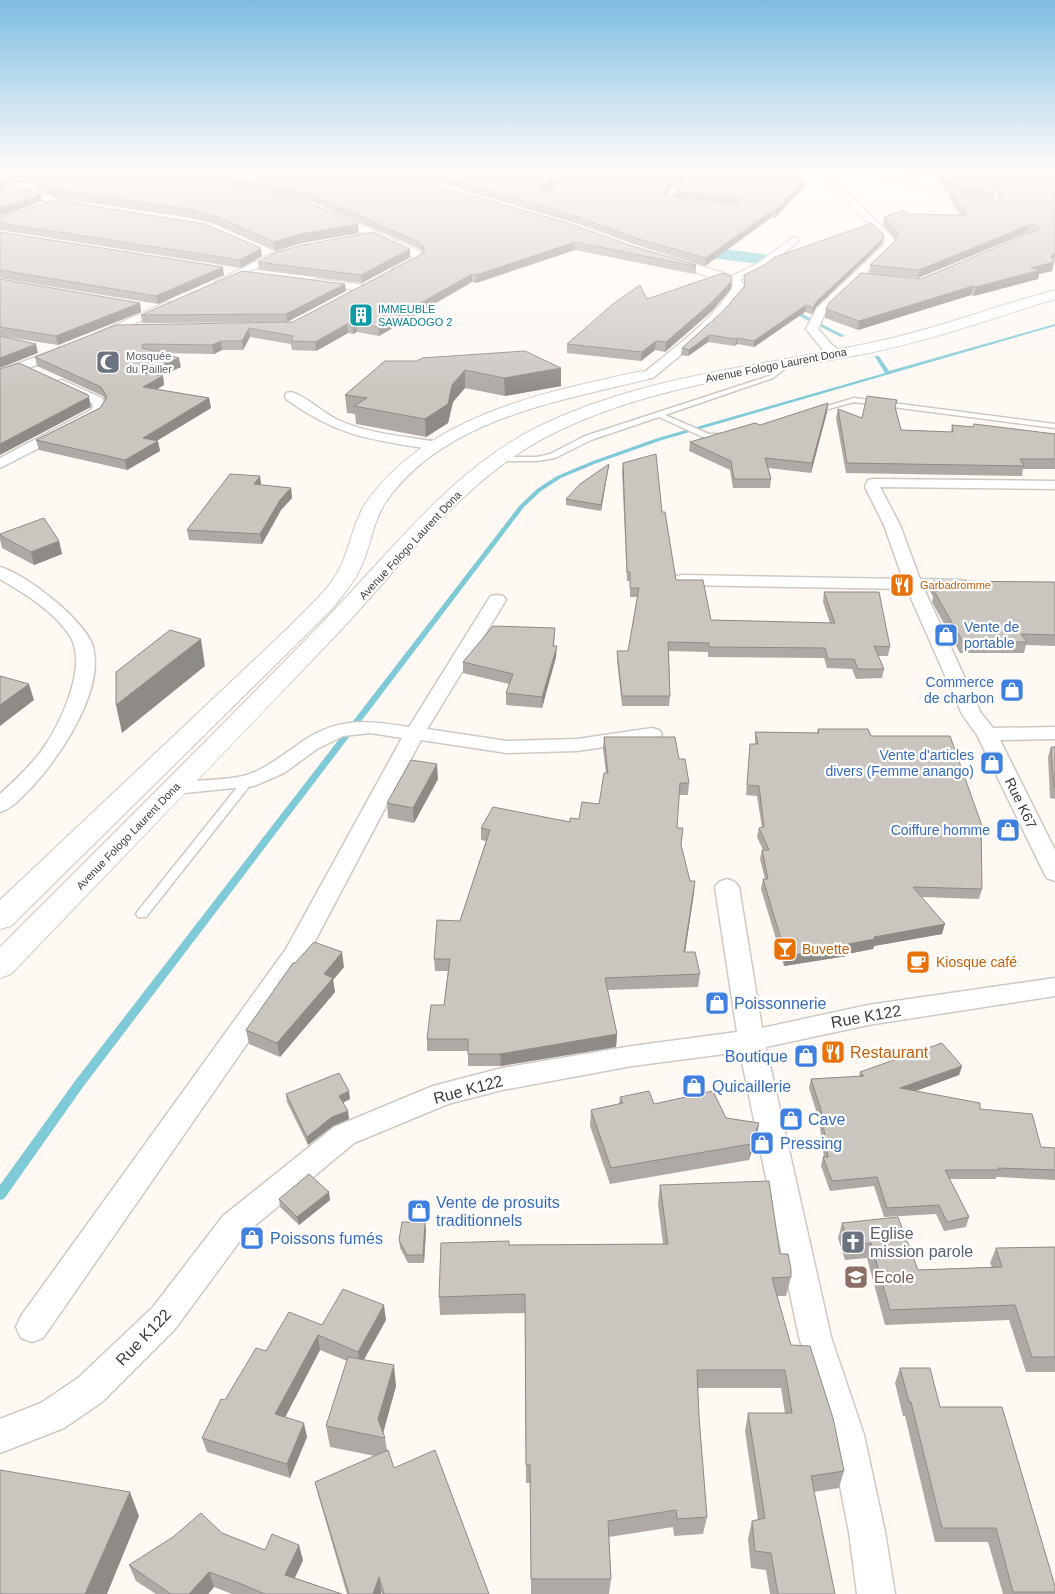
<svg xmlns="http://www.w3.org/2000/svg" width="1055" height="1594" font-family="Helvetica,sans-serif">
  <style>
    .water { fill: #7ecad6 }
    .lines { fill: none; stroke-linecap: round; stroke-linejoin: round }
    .stream { fill: #7ecad6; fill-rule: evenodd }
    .service-casing { stroke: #cfc9c4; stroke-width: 3 }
    .minor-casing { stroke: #cfc9c4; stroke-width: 3 }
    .secondary-casing { stroke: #cfc9c4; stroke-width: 2 }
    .service { fill: #fff; fill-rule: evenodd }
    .minor { fill: #fff; fill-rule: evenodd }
    .secondary { fill: #fff; fill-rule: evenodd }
    .wall { fill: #afa9a5; fill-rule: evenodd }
    .shaded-wall { fill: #8e8a86 }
    .building { fill: #cbc5c0; stroke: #8e8a86 }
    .labels { text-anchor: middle; stroke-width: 4.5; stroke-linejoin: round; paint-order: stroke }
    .far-culture-label { font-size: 11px; fill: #0d838f; stroke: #fff; text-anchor: start }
    .far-worship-label { font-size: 11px; fill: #5b616d; stroke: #fff; text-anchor: start }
    .far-street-label { font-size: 11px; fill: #3f3c3a; stroke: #fff }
    .far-food-label { font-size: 11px; fill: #c56008; stroke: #fff; text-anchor: start }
    .shop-label { font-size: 14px; fill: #366cbe; stroke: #fff; text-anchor: end }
    .street-label { font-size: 14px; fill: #3f3c3a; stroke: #fff }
    .food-label { font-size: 14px; fill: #c56008; stroke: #fff; text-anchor: start }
    .near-shop-label { font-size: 16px; fill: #366cbe; stroke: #fff; text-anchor: start }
    .near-street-label { font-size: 16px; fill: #3f3c3a; stroke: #fff }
    .near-food-label { font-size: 16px; fill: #c56008; stroke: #fff; text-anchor: start }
    .near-worship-label { font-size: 16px; fill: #5b616d; stroke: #fff; text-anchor: start }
    .near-education-label { font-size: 16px; fill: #785e54; stroke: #fff; text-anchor: start }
  </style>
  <rect width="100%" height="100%" fill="#fff8f3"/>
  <path class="water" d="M 716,248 L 770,255 L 759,264 L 704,257 Z"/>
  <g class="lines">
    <path class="stream" d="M 789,309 L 793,309 L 845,336 L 841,337 L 789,311 Z
      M 1055,324 L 1055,326 L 662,440 L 597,463 L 561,478 L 541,491 L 524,507 L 83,1087 L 4,1199 L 0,1200 L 0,1185 L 75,1081 L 520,505 L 537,489 L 557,476 L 593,461 L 658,438 L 885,373 L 875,357 L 875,356 L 879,356 L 889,371 Z"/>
    <g class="service-casing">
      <path id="service" d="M 702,171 L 706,171 L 677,190 L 670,197 L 671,199 L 680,201 L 680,203 L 667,201 L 666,197 L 673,188 Z
        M 861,171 L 866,171 L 965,198 L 961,199 Z
        M 790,360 L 793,362 L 792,363 L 773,378 L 665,415 L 709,434 L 727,434 L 727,438 L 705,438 L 659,417 L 591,440 L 555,458 L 537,461 L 499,461 L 495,459 L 499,457 L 537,457 L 550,454 L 585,436 L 769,376 Z
        M 854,398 L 1055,424 L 1055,428 L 854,402 L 814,413 L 811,411 Z
        M 247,779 L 251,780 L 253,782 L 251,784 L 146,917 L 138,917 L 136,914 L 138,911 L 243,780 Z"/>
    </g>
    <g class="minor-casing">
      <path id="minor" d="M 818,171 L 826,171 L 895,240 L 892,248 L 826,311 L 818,329 L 832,345 L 844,353 L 838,357 L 824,351 L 806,329 L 817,308 L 884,245 L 885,240 Z
        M 62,179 L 65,179 L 65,183 L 27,189 L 58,200 L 82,204 L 82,208 L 53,204 L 15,190 L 0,193 L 0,187 Z
        M 333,212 L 417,250 L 423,256 L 423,259 L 401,272 L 393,272 L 393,268 L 413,257 L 330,217 L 328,215 Z
        M 794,237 L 797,238 L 797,242 L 765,268 L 740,280 L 744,284 C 729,320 683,352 653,378 L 645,378 L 643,375 L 645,372 C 671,350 719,316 733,285 L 664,261 L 664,257 L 672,257 L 732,276 L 757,264 Z
        M 285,250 L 288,251 L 288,255 L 277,258 L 224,284 L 216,284 L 215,282 L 271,254 Z
        M 317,279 L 364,285 L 369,288 L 364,291 L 313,284 L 312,282 Z
        M 167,302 L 171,303 L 172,305 L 171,307 L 103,338 L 95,338 L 93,336 L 95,334 Z
        M 61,348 L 65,349 L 67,352 L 65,355 L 0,378 L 0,370 Z
        M 62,380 L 102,398 L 107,407 L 101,416 L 0,468 L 0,458 L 91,410 L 93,407 L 92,403 L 58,387 L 56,384 L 58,381 Z
        M 291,392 C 306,396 323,413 338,420 C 369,434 403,436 437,442 L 444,446 L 437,450 C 374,440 340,438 286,399 L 285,396 L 286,393 Z
        M 873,479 L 1055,481 L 1055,489 L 880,487 L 900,525 L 920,579 L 960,580 L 966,581 L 968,585 L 966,589 L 924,589 L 981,713 L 993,728 L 1055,727 L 1055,739 L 1000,740 L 1055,850 L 1055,881 L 1047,878 L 1044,873 L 977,735 L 962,714 L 907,589 L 682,585 L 676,584 L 674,580 L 676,576 L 682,575 L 903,579 L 884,525 L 865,487 L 868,480 Z
        M 0,567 C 26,574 86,621 93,647 C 105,692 57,762 27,792 C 19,800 11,809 0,812 L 0,794 C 14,781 28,768 40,753 C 59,727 89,667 70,636 C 55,612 24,593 0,579 Z
        M 497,595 L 503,596 L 506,600 L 427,729 L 507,741 L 577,739 L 652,728 L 659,730 L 662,734 L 659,738 L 652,740 L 577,751 L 507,753 L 421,740 L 305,960 L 43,1338 L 32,1342 L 21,1338 L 16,1327 L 21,1316 L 286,949 L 402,738 L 371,733 L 343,736 L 317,749 L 284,773 L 254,786 L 174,794 L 167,793 L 163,788 L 167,783 L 174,782 C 196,780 221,781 243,776 C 263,771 280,757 296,746 C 335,717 363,720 409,727 L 488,600 L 491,596 Z
        M 727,879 L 735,882 L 739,887 L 762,1028 L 868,1005 L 1055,978 L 1055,996 L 868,1025 L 766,1047 L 831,1337 L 864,1435 L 885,1532 L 895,1594 L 857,1594 L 849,1532 L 830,1435 L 799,1337 L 740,1052 L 632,1066 L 502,1090 L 448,1104 L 354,1143 L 245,1234 L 175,1329 L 102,1402 L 64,1428 L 0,1453 L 0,1419 L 41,1403 L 78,1378 L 153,1307 L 223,1216 L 334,1127 L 433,1086 L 502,1068 L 632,1046 L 737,1032 L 715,887 L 719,882 Z"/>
    </g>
    <g class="secondary-casing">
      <path id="secondary" d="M 1055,290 L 1055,299 C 993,318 932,340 869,353 C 763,374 654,384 556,432 C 466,475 405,562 338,633 C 230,747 120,860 11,974 L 0,978 L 0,947 C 108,839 217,731 324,621 C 391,552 454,466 544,424 C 648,375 764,366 875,342 C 936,329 995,306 1055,290 Z
        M 642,371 L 648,373 L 650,376 L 648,379 C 556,402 443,419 385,503 C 374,520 371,542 364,560 C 357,578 345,593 333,608 L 11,926 L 0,929 L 0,900 L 289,627 C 306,609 327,592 339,570 C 351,547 353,519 370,497 C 433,414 545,392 642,371 Z"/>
    </g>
    <use href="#service" class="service"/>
    <use href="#minor" class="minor"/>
    <use href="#secondary" class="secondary"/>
  </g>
  <path class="wall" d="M 0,171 L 351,171 L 632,246 L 696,265 L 695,273 L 694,274 L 575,250 L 476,283 L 472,282 L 379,336 L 357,332 L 353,334 L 348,333 L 316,351 L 292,350 L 291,344 L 250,337 L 243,350 L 222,350 L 214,354 L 161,353 L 181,367 L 161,375 L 163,376 L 164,385 L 157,389 L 209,398 L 211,408 L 156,441 L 158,441 L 160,451 L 127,470 L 39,450 L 36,440 L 100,408 L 105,400 L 103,396 L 37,366 L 35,357 L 280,322 L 142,323 L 141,315 L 346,291 L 287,322 L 293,322 L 423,253 L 418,248 L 310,201 L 210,182 L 131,173 L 358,224 L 359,233 L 302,243 L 275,251 L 214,224 L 190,218 L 58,198 L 35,190 L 33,181 L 36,181 L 0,185 Z
    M 360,171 L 461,171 L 456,172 L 468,172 L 471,171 L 587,171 L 547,191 L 551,192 L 591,171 L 699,171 L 672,186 L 666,194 L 666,195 L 674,196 L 675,191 L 700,171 L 795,171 L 794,177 L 797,177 L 796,179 L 805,180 L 804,187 L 775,218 L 772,217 L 705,266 L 639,246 L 578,224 L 446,185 L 397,175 Z
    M 900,171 L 1055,171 L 1055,262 L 1054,262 L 1052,271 L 1039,274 L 1038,279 L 974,296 L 971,295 L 858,330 L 825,318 L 826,309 L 921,279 L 1031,233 L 1027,233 L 918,278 L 869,274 L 870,265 L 895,241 L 895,239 L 883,225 L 884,217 L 908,214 L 960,215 L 949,197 L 950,191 L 944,189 L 936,176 L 905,176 ZM 985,180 L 996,191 L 999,198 L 995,200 L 993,200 L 994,194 Z
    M 0,217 L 262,256 L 241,268 L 0,230 Z
    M 0,232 L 224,275 L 158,304 L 0,278 Z
    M 884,235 L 882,244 L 816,307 L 812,314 L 805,312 L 754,347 L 737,344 L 735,346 L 708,342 L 688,356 L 681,355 L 682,348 L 723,311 L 744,287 L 744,275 Z
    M 410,257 L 362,283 L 259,270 L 258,262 Z
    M 0,279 L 140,303 L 141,312 L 58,345 L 0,336 Z
    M 732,281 L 731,289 L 712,311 L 665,352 L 655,350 L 641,361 L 567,353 L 567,344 L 647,299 Z
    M 385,361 L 561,368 L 561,386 L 505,396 L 465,388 L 453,402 L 448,423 L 426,437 L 356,424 L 355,414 L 347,413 L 345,395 Z
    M 895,407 L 901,430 L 951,432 L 952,425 L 1055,434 L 1055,469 L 1023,469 L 1022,476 L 846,473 L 836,418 L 838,409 L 862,418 Z
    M 827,412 L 811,473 L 768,468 L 771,479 L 770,488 L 733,488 L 730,470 L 689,451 L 690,442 L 760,425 Z
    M 623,463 L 662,512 L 676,580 L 711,620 L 830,623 L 823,602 L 824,592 L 890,647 L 888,656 L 878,656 L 884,669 L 882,678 L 856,679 L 852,669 L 827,668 L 824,658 L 708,657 L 708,652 L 669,651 L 670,696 L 669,706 L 622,706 L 617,660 L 617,651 L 628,651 L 637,597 L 630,597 L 630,581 L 627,581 L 622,471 Z
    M 609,464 L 608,470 L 601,511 L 566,505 L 566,499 Z
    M 260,476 L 261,485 L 291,488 L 292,498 L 281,510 L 262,544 L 189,540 L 187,530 Z
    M 0,534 L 59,541 L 62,554 L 34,565 L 2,548 L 0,539 Z
    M 933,581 L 1055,582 L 1055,646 L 1026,645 L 1024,653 L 960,653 L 932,602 L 933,597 L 930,591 Z
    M 555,628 L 554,646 L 556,657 L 542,708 L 506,705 L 506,693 L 509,684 L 463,673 L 463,662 Z
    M 818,729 L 871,736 L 982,889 L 979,899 L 921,897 L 942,934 L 874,946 L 873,949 L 847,954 L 847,956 L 784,966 L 761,889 L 763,879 L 765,879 L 760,859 L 762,850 L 763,850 L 757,837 L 759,828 L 762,828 L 757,796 L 746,795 L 750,744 L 755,744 L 755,732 L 817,733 Z
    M 604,737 L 679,759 L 689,783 L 688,795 L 679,795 L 677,828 L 690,881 L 694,893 L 685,952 L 700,974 L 698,987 L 608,990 L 617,1034 L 616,1047 L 501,1066 L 468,1066 L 468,1051 L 427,1051 L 427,1039 L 444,1005 L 448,971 L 435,971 L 434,959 L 460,921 L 486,841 L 481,840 L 481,828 L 570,822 L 579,819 L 599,804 L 606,773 L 603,749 Z
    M 1051,747 L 1055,747 L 1055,799 L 1050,798 L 1048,757 Z
    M 438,779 L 414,823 L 388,818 L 387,803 Z
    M 344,967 L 333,980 L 335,992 L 280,1057 L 249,1044 L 246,1030 Z
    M 962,1066 L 959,1075 L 915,1091 L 980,1109 L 1041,1147 L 1055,1148 L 1055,1180 L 996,1177 L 996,1179 L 949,1179 L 969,1217 L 966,1227 L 944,1231 L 936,1214 L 884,1217 L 874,1186 L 830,1191 L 821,1166 L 823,1157 L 824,1157 L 819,1120 L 809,1088 L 811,1079 L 859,1076 L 860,1072 Z
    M 286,1094 L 350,1099 L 343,1102 L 349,1119 L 333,1126 L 308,1145 L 287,1102 Z
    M 620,1097 L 726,1118 L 759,1123 L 756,1139 L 749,1160 L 610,1184 L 590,1126 L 591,1110 L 619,1104 Z
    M 660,1185 L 780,1254 L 791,1277 L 786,1296 L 777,1296 L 791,1345 L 844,1471 L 839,1488 L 814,1492 L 835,1594 L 770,1594 L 766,1570 L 751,1568 L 748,1539 L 752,1521 L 758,1520 L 745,1431 L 748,1413 L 785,1413 L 781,1388 L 698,1388 L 699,1417 L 707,1517 L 703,1534 L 674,1536 L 673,1527 L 609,1537 L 611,1579 L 609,1594 L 531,1594 L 530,1483 L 526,1483 L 525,1313 L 440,1315 L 439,1297 L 509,1245 L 663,1244 L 658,1204 Z
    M 279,1199 L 330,1200 L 299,1225 L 280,1207 Z
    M 842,1223 L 918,1270 L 992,1267 L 990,1263 L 996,1248 L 1055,1247 L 1055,1372 L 1026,1372 L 1009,1320 L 885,1325 L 867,1258 L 845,1260 L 838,1238 Z
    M 426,1230 L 424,1263 L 408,1263 L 400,1248 L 399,1240 Z
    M 386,1320 L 364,1360 L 396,1386 L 383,1433 L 385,1438 L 387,1451 L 394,1468 L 489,1594 L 382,1594 L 381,1592 L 381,1594 L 347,1594 L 319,1498 L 315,1482 L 375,1456 L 330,1447 L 326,1426 L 347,1361 L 320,1350 L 285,1417 L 307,1437 L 290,1478 L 207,1452 L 202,1438 L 225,1400 L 266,1351 L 322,1325 Z
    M 900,1368 L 940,1407 L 1055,1586 L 1055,1594 L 1003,1594 L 988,1542 L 935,1542 L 905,1416 L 903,1416 L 895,1383 Z
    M 222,1533 L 265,1550 L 303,1560 L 295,1578 L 342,1594 L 232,1594 L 214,1587 L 208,1594 L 156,1594 L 136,1581 L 129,1565 Z"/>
  <path class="shaded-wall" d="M 63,171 L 115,171 L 0,185 L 0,178 Z
    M 574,171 L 587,171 L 542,193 L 541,189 L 542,186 Z
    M 688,171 L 699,171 L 672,186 L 665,196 L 665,189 L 672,180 Z
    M 794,171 L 795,171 L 794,176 L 788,183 L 789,176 Z
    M 985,171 L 983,178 L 980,179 L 982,172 Z
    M 805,180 L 804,187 L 775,218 L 775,211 Z
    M 41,195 L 42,202 L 0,216 L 0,208 Z
    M 773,210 L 772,217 L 705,266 L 706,258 Z
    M 358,224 L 359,233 L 302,243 L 275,251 L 274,242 L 301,234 Z
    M 1029,225 L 1027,233 L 918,278 L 919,270 Z
    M 883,239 L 882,244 L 816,307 L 812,314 L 813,308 L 817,301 Z
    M 575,242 L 575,250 L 476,283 L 476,275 Z
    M 261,248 L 262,256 L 241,268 L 240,260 Z
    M 410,249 L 410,257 L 362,283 L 361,275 Z
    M 1055,253 L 1053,261 L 1054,262 L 1052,271 L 1039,274 L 1038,279 L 974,296 L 976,287 L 1031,268 L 1051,256 Z
    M 696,265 L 695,273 L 694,274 L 694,266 Z
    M 223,267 L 224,275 L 158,304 L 156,296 Z
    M 472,274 L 472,282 L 379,336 L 378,327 Z
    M 732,281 L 731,289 L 712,311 L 665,352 L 666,342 Z
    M 345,284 L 346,291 L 287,322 L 286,314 Z
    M 973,286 L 971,295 L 858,330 L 859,321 Z
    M 140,303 L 141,312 L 58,345 L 56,336 Z
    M 806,305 L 805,312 L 754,347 L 754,341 Z
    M 356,323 L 357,332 L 353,334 L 352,325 Z
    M 347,324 L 348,333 L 316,351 L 315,342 Z
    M 249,328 L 250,337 L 243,350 L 242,341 Z
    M 709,335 L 708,342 L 688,356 L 689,350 Z
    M 738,338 L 737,344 L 735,346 L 736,339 Z
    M 221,341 L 222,350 L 214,354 L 212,345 Z
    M 656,341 L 655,350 L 641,361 L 642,352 Z
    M 36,344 L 38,353 L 0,368 L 0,358 Z
    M 179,358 L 181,367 L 145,382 L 143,373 Z
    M 561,368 L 561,386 L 505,396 L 504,378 Z
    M 465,370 L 465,388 L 453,402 L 448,423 L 426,437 L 425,419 L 452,385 Z
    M 163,376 L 164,385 L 145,396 L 143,387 Z
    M 89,397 L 91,407 L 0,455 L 0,444 Z
    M 209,398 L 211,408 L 145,448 L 143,438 Z
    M 828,403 L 827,412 L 811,473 L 812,463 Z
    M 158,441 L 160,451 L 127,470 L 125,460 Z
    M 609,464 L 608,470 L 601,511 L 601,505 Z
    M 260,476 L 261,485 L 254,484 Z
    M 291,488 L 292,498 L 281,510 L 262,544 L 260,534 L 280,500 Z
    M 59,541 L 62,554 L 34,565 L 31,552 Z
    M 201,639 L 205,666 L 122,733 L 116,705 Z
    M 557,646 L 556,657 L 542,708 L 542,697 Z
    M 29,684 L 34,700 L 0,726 L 0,705 Z
    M 437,764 L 438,779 L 414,823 L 413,808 Z
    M 695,881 L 694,893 L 683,965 L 684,952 Z
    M 945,924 L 942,934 L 874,946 L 873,949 L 847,954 L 847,956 L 784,966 L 786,956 L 874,937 Z
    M 342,952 L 344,967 L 333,980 L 335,992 L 280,1057 L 277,1043 L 324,974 Z
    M 617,1034 L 616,1047 L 501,1066 L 500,1054 Z
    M 962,1066 L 959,1075 L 897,1098 L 900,1088 Z
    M 349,1091 L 350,1099 L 341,1104 L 339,1096 Z
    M 348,1111 L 349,1119 L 333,1126 L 308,1145 L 307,1137 L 332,1117 Z
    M 759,1123 L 756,1139 L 749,1160 L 751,1144 Z
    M 329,1192 L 330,1200 L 299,1225 L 297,1217 Z
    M 425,1222 L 426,1230 L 424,1263 L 423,1255 Z
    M 384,1305 L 386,1320 L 360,1366 L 358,1352 Z
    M 318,1335 L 320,1350 L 279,1429 L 275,1414 Z
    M 394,1365 L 396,1386 L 382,1437 L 378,1419 Z
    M 304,1423 L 307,1437 L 290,1478 L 287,1464 Z
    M 130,1492 L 139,1516 L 107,1594 L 85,1594 Z
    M 299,1545 L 303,1560 L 289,1590 L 285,1575 Z
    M 209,1572 L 214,1587 L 208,1594 L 189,1594 Z
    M 379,1577 L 381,1592 L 381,1594 L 373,1594 Z"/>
  <path class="building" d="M 0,171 L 63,171 L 0,178 Z
    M 113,171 L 209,183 L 302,200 L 358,224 L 301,234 L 274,242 L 212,215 L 189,209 L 57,190 L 33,181 L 94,172 Z
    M 167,171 L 351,171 L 396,176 L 439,186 L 571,224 L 632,246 L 696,265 L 694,266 L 575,242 L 476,275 L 472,274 L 378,327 L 356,323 L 352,325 L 347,324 L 315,342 L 291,341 L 293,336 L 249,328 L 242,341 L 221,341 L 212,345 L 143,344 L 142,348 L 179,358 L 143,373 L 163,376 L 143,387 L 209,398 L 143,438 L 158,441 L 125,460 L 36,440 L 100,408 L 107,397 L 101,387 L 35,357 L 116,325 L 293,322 L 424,253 L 424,247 L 417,241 L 309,194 L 209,175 Z
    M 407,171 L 452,171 L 457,172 L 468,172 L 471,171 L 574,171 L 542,186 L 541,189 L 551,192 L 591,171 L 688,171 L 672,180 L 665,189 L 666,195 L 739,204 L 742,202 L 738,198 L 675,191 L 679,184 L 700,171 L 794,171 L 789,176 L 797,177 L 794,179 L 805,180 L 775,211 L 773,210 L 706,258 L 639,239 L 578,217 L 445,178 Z
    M 938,171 L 1055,171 L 1055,253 L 1051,256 L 1054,262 L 1031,268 L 1040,270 L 976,287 L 973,286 L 859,321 L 826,309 L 829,303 L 861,273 L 921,279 L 1040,229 L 1036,225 L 1029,225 L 919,270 L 870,265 L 895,241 L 898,233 L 884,217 L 903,210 L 908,214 L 967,215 L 950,190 L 995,200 L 1002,195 L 998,183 L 985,171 L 982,172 L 981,175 L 991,187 L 994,194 L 945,182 Z
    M 13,185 L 41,195 L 0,208 L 0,187 Z
    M 56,200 L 205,224 L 261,248 L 240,260 L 0,223 L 0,217 Z
    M 872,223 L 884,235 L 883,239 L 817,301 L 813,308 L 806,305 L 754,341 L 738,338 L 736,339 L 709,335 L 689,350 L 682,348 L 723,311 L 745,286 L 744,275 L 766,264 L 775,257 Z
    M 0,232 L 223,267 L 156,296 L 0,270 Z
    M 373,232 L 410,249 L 361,275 L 258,262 L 277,252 L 303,245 Z
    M 242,271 L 345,284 L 286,314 L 141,315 Z
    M 723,273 L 732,277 L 732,281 L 712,302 L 666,342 L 656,341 L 642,352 L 567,344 L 613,304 L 640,285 L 647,299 Z
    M 0,279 L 140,303 L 56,336 L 0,327 Z
    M 0,336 L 36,344 L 0,358 Z
    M 525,351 L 561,368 L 504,378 L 465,370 L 452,385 L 448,404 L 425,419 L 354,406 L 367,398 L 345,395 L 385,361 L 417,361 L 422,358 Z
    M 19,363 L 88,395 L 89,397 L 0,444 L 0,369 Z
    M 867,396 L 897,400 L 895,407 L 901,430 L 953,432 L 952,425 L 973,427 L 974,424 L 1055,434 L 1055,459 L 1020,459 L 1024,466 L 847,463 L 838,409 L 862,418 Z
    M 828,403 L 812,463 L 765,458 L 771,479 L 734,479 L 731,461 L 690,442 L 755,423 L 760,425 Z
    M 656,454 L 662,512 L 665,512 L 676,580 L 703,580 L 711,620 L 835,623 L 824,592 L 879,592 L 890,647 L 874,646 L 884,669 L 858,669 L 854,659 L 828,659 L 825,648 L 709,647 L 709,643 L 668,642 L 670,696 L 622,696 L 617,651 L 628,651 L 639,588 L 630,588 L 630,572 L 627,572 L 623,463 Z
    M 609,464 L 601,505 L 566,499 L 580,484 Z
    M 230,474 L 260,476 L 254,484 L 291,488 L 280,500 L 260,534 L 187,530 Z
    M 44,518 L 59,541 L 31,552 L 0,535 L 0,534 Z
    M 933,581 L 1055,582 L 1055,635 L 1021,634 L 1027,642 L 963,642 L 934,591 L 938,591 Z
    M 493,626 L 555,628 L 553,646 L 557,646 L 542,697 L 506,693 L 513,674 L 463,662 Z
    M 170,630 L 201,639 L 116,705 L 116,672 Z
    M 0,676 L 29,684 L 0,705 Z
    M 818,729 L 868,729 L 871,736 L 950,736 L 981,823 L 982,889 L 913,887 L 945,924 L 874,937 L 875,939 L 848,944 L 849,946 L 786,956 L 763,879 L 768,879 L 762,850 L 769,850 L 759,828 L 764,827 L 759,786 L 747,785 L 750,744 L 758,744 L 755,732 L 819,733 Z
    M 604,737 L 675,737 L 679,759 L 685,759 L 689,783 L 680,783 L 677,828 L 683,828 L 681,845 L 690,881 L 695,881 L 684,952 L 695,952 L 700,974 L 605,978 L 617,1034 L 500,1054 L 468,1054 L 468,1039 L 427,1039 L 431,1005 L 444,1005 L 450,959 L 434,959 L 437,920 L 460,921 L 490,830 L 481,828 L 493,807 L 570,822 L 570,818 L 579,819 L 582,802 L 599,804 L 604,773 L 608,773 Z
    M 1051,747 L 1055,747 L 1055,787 L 1054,787 Z
    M 411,760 L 437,764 L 413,808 L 387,803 Z
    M 314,942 L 342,952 L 324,974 L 333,978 L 277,1043 L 246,1030 L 293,963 L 295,963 Z
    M 942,1043 L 962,1066 L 900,1088 L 980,1103 L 980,1109 L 1032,1114 L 1041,1147 L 1055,1148 L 1055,1170 L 998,1168 L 999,1170 L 945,1170 L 969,1217 L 947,1222 L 939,1205 L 887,1208 L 877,1177 L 832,1181 L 823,1157 L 828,1157 L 821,1110 L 811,1079 L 864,1076 L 860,1072 Z
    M 339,1073 L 349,1091 L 339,1096 L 348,1111 L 332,1117 L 307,1137 L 286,1094 Z
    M 649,1091 L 654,1104 L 713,1091 L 726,1118 L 759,1123 L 751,1144 L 611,1168 L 591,1110 L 623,1103 L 620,1097 Z
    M 309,1174 L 329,1192 L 297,1217 L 279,1199 Z
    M 769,1181 L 780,1254 L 788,1254 L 791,1269 L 791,1277 L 772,1278 L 791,1345 L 810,1346 L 833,1418 L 844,1471 L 811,1476 L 835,1594 L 778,1594 L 771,1553 L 755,1551 L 752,1521 L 765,1518 L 748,1413 L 792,1413 L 785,1370 L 697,1370 L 699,1417 L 707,1517 L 677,1519 L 676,1510 L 608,1521 L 611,1579 L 531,1579 L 530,1465 L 526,1465 L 525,1294 L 439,1297 L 441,1243 L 509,1241 L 509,1245 L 668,1244 L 660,1185 Z
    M 898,1217 L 918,1270 L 1002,1267 L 996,1248 L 1055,1247 L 1055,1357 L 1032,1357 L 1015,1305 L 890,1310 L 871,1243 L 849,1245 L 842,1223 Z
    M 402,1222 L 425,1222 L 423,1255 L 407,1255 L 399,1240 Z
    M 343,1289 L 384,1305 L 358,1352 L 318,1335 L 275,1414 L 304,1423 L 287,1464 L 202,1438 L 221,1399 L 225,1400 L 256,1348 L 266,1351 L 289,1312 L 322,1325 Z
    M 348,1357 L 394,1365 L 378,1419 L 385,1438 L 326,1426 Z
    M 900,1368 L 930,1368 L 940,1407 L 1002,1407 L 1055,1586 L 1055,1592 L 1013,1592 L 996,1528 L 942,1528 L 911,1402 L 909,1402 Z
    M 388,1450 L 394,1468 L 435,1450 L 489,1594 L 384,1594 L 379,1577 L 373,1594 L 349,1594 L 315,1482 Z
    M 0,1470 L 130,1492 L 85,1594 L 0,1594 Z
    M 201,1513 L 222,1533 L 265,1550 L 272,1534 L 299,1545 L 285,1575 L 342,1594 L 265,1594 L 239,1583 L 209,1572 L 189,1594 L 171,1594 L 129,1565 L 173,1537 Z"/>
  <linearGradient id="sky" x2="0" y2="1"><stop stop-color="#7dbde1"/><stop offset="0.43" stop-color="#fffcfa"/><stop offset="1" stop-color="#fffcfa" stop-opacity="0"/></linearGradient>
  <rect width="1055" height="394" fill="url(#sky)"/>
  <defs>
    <g id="building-square" transform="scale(1.25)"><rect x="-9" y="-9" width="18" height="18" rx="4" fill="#0f9aa8" stroke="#fff"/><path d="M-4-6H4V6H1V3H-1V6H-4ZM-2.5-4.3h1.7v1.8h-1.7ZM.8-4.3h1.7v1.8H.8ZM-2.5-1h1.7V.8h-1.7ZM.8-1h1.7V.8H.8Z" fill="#fff"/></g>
    <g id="mosque-square" transform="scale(1.25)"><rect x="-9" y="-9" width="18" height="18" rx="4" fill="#6b7280" stroke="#fff"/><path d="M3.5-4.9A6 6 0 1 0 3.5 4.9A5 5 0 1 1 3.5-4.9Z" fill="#fff"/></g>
    <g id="restaurant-square" transform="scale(1.25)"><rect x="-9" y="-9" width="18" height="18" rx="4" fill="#e8710a" stroke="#fff"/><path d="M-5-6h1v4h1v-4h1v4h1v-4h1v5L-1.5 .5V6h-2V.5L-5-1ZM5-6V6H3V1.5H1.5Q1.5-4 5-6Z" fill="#fff"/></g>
    <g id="shop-square" transform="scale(1.25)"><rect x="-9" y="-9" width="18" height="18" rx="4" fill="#3f7fe0" stroke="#fff"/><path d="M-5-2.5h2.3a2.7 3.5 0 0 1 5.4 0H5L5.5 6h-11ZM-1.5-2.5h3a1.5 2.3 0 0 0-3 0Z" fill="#fff"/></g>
    <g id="bar-square" transform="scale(1.25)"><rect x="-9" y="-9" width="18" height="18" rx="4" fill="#e8710a" stroke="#fff"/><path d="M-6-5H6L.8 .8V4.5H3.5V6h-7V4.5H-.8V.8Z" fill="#fff"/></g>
    <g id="cafe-square" transform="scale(1.25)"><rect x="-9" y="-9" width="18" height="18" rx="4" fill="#e8710a" stroke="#fff"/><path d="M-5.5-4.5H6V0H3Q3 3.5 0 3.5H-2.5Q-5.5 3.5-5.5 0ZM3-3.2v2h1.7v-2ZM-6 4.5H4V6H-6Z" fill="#fff"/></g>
    <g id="church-square" transform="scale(1.25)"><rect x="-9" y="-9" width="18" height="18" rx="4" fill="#6b7280" stroke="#fff"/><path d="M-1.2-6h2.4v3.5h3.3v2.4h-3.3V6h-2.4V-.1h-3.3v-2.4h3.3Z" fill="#fff"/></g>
    <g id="school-square" transform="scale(1.25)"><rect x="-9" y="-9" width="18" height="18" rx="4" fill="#8d6e63" stroke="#fff"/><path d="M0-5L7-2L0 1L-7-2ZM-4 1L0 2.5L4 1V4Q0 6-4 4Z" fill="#fff"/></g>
  </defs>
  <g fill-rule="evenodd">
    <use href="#building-square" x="361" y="315"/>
    <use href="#mosque-square" x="108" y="362"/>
    <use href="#restaurant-square" x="902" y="585"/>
    <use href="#shop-square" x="946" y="635"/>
    <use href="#shop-square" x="1012" y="690"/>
    <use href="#shop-square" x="992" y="763"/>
    <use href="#shop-square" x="1008" y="830"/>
    <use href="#bar-square" x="785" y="949"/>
    <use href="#cafe-square" x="918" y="962"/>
    <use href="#shop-square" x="717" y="1003"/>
    <use href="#restaurant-square" x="833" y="1052"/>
    <use href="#shop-square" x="806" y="1056"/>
    <use href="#shop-square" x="694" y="1086"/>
    <use href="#shop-square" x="791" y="1119"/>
    <use href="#shop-square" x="762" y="1143"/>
    <use href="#shop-square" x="419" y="1211"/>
    <use href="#shop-square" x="252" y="1238"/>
    <use href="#church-square" x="853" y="1242"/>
    <use href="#school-square" x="856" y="1277"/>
  </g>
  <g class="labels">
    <g class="far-culture-label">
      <text x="378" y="313">IMMEUBLE<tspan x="378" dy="13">SAWADOGO 2</tspan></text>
    </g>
    <g class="far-worship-label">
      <text x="126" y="360">Mosquée<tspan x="126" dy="13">du Pailler</tspan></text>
    </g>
    <g class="far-street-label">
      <text transform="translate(776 365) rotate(-11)" y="4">Avenue Fologo Laurent Dona</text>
      <text transform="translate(410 545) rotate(-47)" y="4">Avenue Fologo Laurent Dona</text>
      <text transform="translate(128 836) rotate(-46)" y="4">Avenue Fologo Laurent Dona</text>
    </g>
    <g class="far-food-label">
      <text x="920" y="589">Garbadromme</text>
    </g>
    <g class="shop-label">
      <text x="964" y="632" text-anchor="start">Vente de<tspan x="964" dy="16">portable</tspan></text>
      <text x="994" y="687">Commerce<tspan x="994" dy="16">de charbon</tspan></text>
      <text x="974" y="760">Vente d'articles<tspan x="974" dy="16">divers (Femme anango)</tspan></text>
      <text x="990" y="835">Coiffure homme</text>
    </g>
    <g class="street-label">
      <text transform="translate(1021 803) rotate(64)" y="5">Rue K67</text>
    </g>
    <g class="food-label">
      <text x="802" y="954">Buvette</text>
      <text x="936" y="967">Kiosque café</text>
    </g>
    <g class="near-shop-label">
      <text x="734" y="1009">Poissonnerie</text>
      <text x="788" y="1062" text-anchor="end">Boutique</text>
      <text x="712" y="1092">Quicaillerie</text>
      <text x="808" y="1125">Cave</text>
      <text x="780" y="1149">Pressing</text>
      <text x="436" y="1208">Vente de prosuits<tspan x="436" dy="18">traditionnels</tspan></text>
      <text x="270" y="1244">Poissons fumés</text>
    </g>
    <g class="near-street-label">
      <text transform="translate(866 1016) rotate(-10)" y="6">Rue K122</text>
      <text transform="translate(468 1089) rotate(-15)" y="6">Rue K122</text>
      <text transform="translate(143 1337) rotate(-46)" y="6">Rue K122</text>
    </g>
    <g class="near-food-label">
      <text x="850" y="1058">Restaurant</text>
    </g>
    <g class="near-worship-label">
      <text x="870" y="1239">Eglise<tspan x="870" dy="18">mission parole</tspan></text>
    </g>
    <g class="near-education-label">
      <text x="874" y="1283">Ecole</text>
    </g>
  </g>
</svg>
